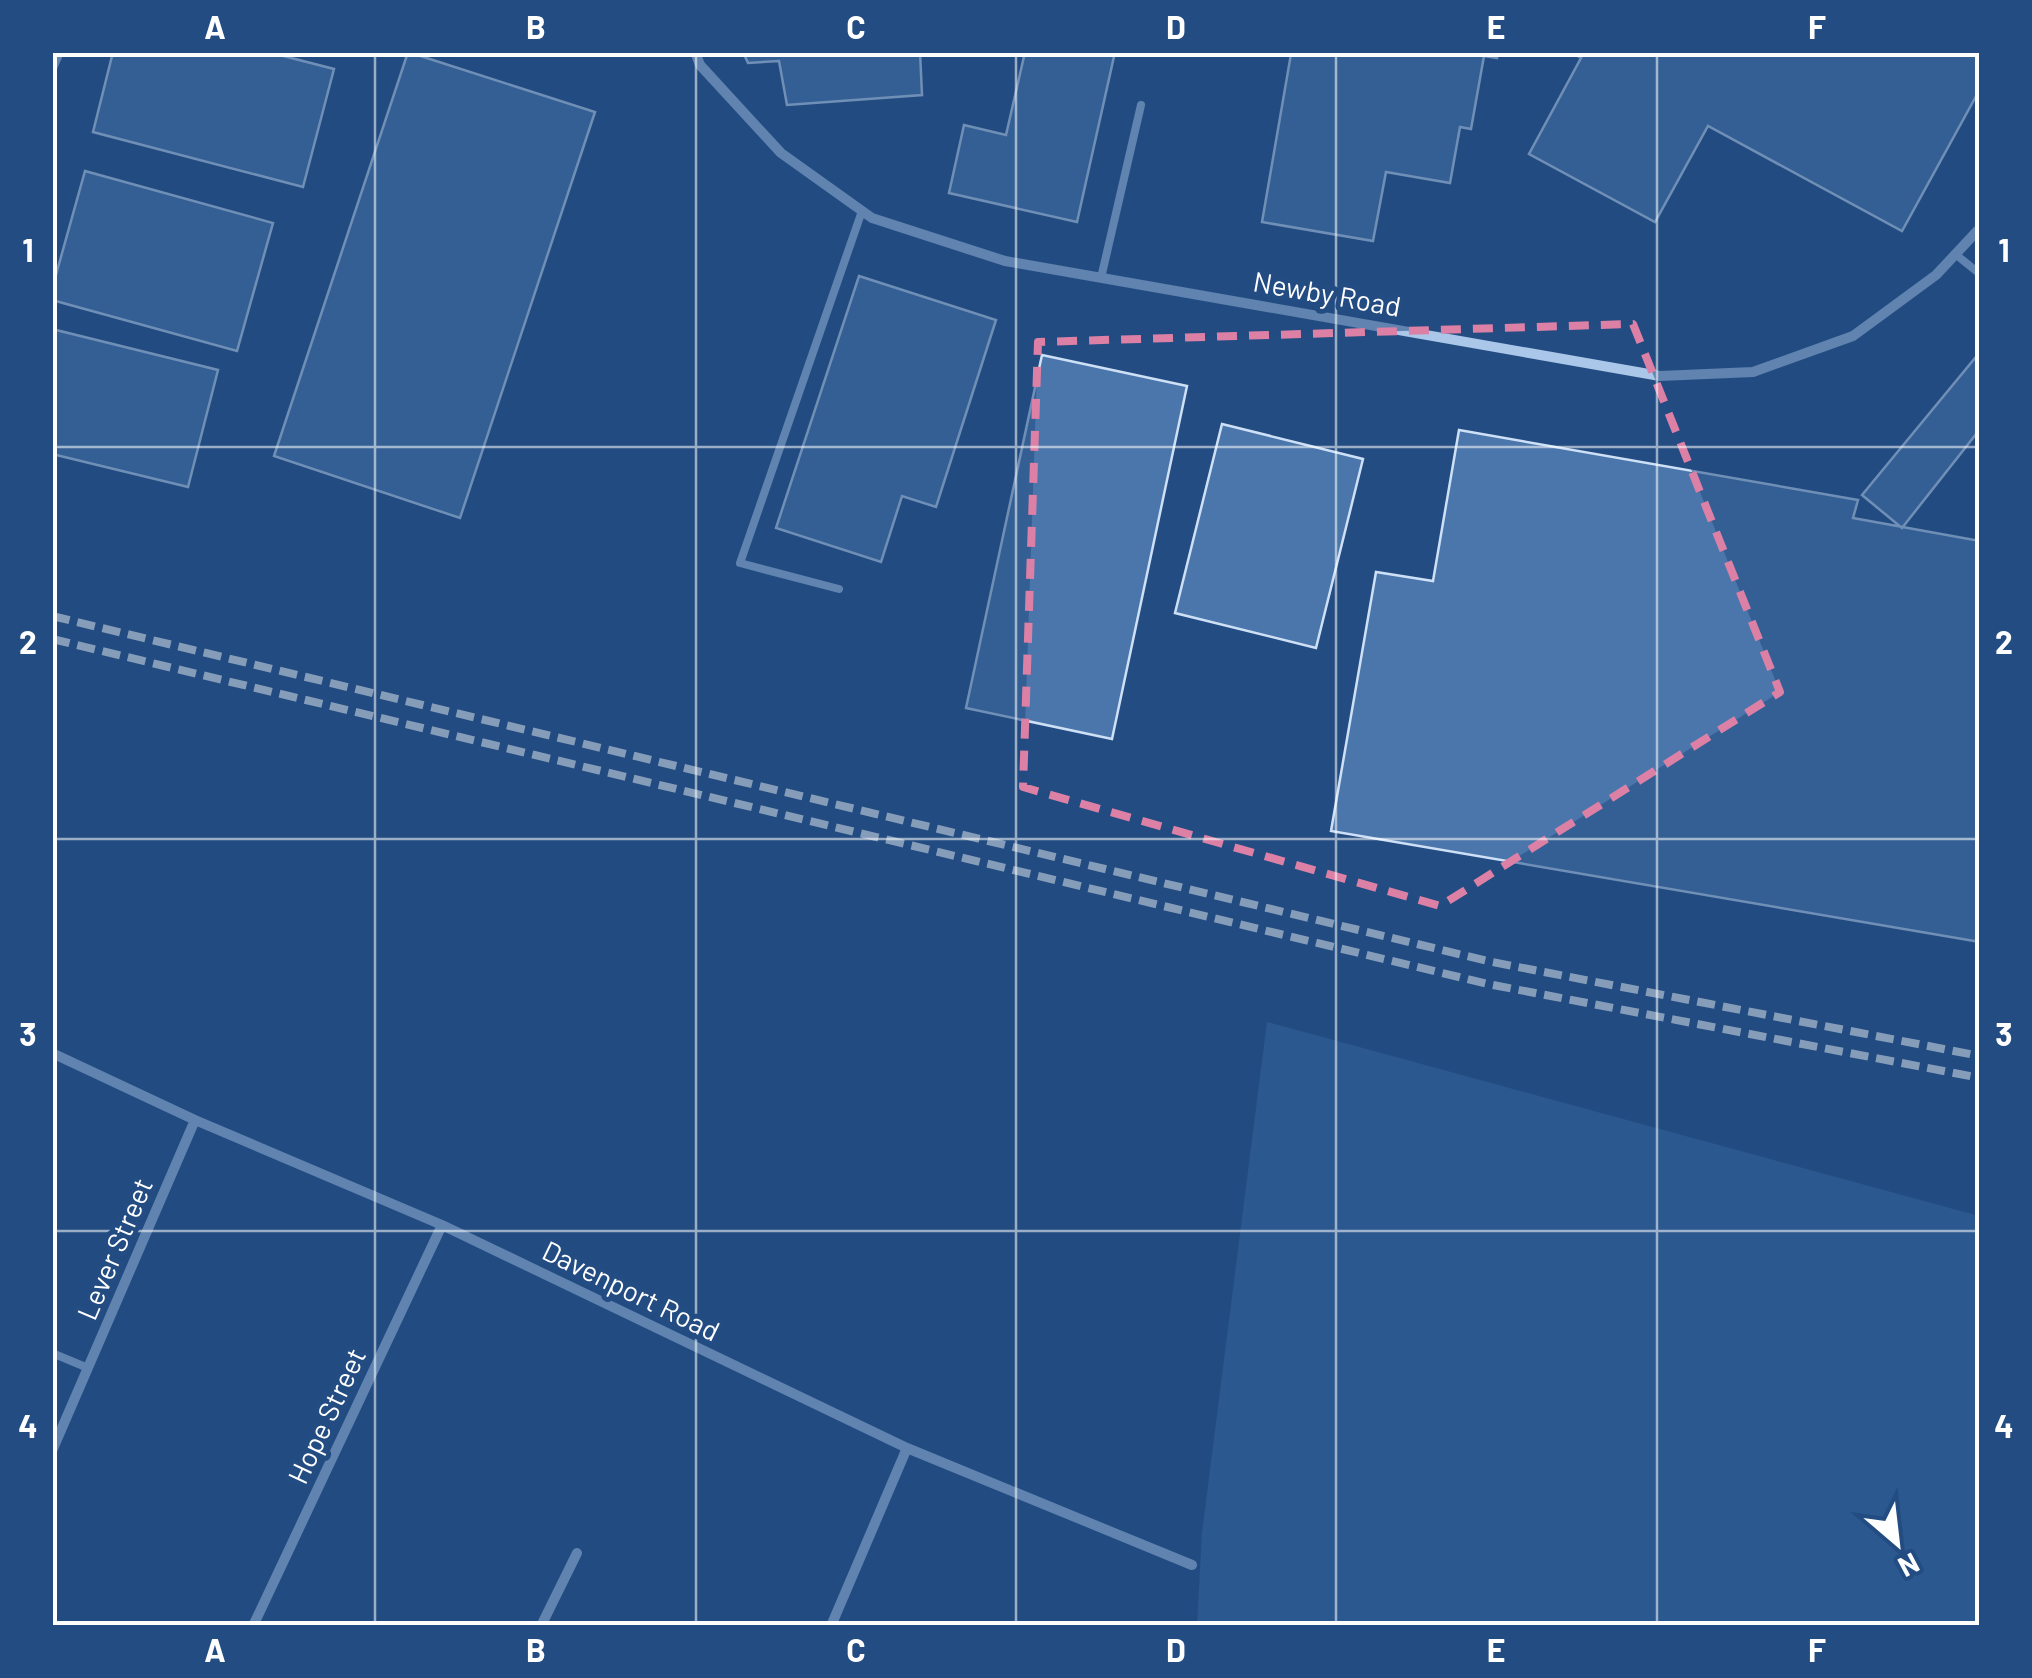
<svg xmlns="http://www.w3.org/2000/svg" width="2032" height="1678" font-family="Barlow,sans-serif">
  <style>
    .green { fill: #3766a0 }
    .building { fill: #4b76ab; stroke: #cee0f6; stroke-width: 2.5 }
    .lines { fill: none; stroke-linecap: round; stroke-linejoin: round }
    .service { stroke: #aac6e8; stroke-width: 8 }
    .minor { stroke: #aac6e8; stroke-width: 10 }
    .rail { stroke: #fff; stroke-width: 8; stroke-dasharray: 18 8; stroke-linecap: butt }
    .marked { fill: none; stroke: #dd80a5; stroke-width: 8; stroke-dasharray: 20 12; stroke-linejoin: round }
    .grid { fill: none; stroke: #fff; stroke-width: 2.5; stroke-opacity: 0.55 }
    .labels { text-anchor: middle; stroke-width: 10; stroke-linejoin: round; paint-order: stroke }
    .street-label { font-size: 28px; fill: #fff; stroke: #234c82 }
    .neatline { fill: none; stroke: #fff; stroke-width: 4 }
    .grid-label { font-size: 32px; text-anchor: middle; font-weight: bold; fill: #fff }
  </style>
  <rect width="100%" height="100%" fill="#234c82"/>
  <path class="green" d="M 1267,1022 L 1979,1216 L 1979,1625 L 1197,1625 L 1202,1533 Z"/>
  <path class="building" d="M 113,52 L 268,52 L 334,69 L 303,187 L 93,132 Z
    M 408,52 L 595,112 L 460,518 L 274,456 Z
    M 743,52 L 920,52 L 922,95 L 787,105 L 779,61 L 748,63 Z
    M 1025,52 L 1115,52 L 1077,222 L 949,193 L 964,125 L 1006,135 Z
    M 1284,52 L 1498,52 L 1497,58 L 1484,56 L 1471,129 L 1460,127 L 1450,183 L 1386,172 L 1373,241 L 1262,222 L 1291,54 Z
    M 1571,52 L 1980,52 L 1980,89 L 1902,231 L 1708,126 L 1655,222 L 1529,154 L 1581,58 Z
    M 85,171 L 273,223 L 237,351 L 52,300 L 52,289 Z
    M 859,276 L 996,320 L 936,507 L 902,496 L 881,562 L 776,528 Z
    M 52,329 L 218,370 L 188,487 L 52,454 Z
    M 1980,352 L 1980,429 L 1902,528 L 1862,495 Z
    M 1042,355 L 1187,386 L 1112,739 L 966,708 Z
    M 1222,424 L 1363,459 L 1316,648 L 1175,613 Z
    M 1459,430 L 1858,500 L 1853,518 L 1980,541 L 1980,942 L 1331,831 L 1376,572 L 1433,581 Z"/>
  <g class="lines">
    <path class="service" d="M 1955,254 L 1980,274
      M 1101,278 L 1141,105
      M 839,589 L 740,563 L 862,211
      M 52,1353 L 88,1368"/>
    <path class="minor" d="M 695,52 L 700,65 L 781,153 L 872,218 L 1005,261 L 1660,376 L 1753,372 L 1853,336 L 1936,275 L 1980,228
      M 52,68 L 59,52
      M 52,1053 L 195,1120 L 442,1225 L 907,1448 L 1192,1565
      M 52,1451 L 195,1120
      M 253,1626 L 442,1225
      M 541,1626 L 577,1553
      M 831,1626 L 907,1448"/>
    <path class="rail" d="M 52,616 L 1492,962 L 1980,1056
      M 52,639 L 1488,984 L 1980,1078"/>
  </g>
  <path d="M0 0H2032V1678H0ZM 1633,324 L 1780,692 L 1440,906 L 1023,787 L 1038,342 Z" fill="#234c82" fill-opacity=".55" fill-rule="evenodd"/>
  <path class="marked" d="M 1633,324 L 1780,692 L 1440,906 L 1023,787 L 1038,342 Z"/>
  <path class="grid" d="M 375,52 L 375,1626M 696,52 L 696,1626M 1016,52 L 1016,1626M 1336,52 L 1336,1626M 1657,52 L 1657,1626M 52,447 L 1980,447M 52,839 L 1980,839M 52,1231 L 1980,1231"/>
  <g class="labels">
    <g class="street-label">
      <text transform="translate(1327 294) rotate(10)" y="10">Newby Road</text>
      <text transform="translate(115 1249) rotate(-67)" y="10">Lever Street</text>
      <text transform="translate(631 1291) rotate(26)" y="10">Davenport Road</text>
      <text transform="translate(327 1416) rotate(-65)" y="10">Hope Street</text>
    </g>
  </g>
  <rect width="2032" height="1678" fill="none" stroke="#234c82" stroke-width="110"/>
  <g transform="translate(1897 1543) rotate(152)" stroke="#234c82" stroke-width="8" paint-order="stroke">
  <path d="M0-8L18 38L0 25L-18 38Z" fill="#ffffff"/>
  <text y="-15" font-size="28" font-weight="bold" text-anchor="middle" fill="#ffffff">N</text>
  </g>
  <rect x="55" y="55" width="1922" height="1568" class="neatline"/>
  <g class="grid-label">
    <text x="215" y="39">A</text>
    <text x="536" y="39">B</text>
    <text x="856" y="39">C</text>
    <text x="1176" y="39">D</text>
    <text x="1496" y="39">E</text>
    <text x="1817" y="39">F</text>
    <text x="28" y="262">1</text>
    <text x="2004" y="262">1</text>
    <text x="28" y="654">2</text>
    <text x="2004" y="654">2</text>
    <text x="28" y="1046">3</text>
    <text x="2004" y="1046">3</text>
    <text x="28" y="1438">4</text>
    <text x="2004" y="1438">4</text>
    <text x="215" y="1662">A</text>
    <text x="536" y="1662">B</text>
    <text x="856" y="1662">C</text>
    <text x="1176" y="1662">D</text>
    <text x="1496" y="1662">E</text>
    <text x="1817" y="1662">F</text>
  </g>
</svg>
